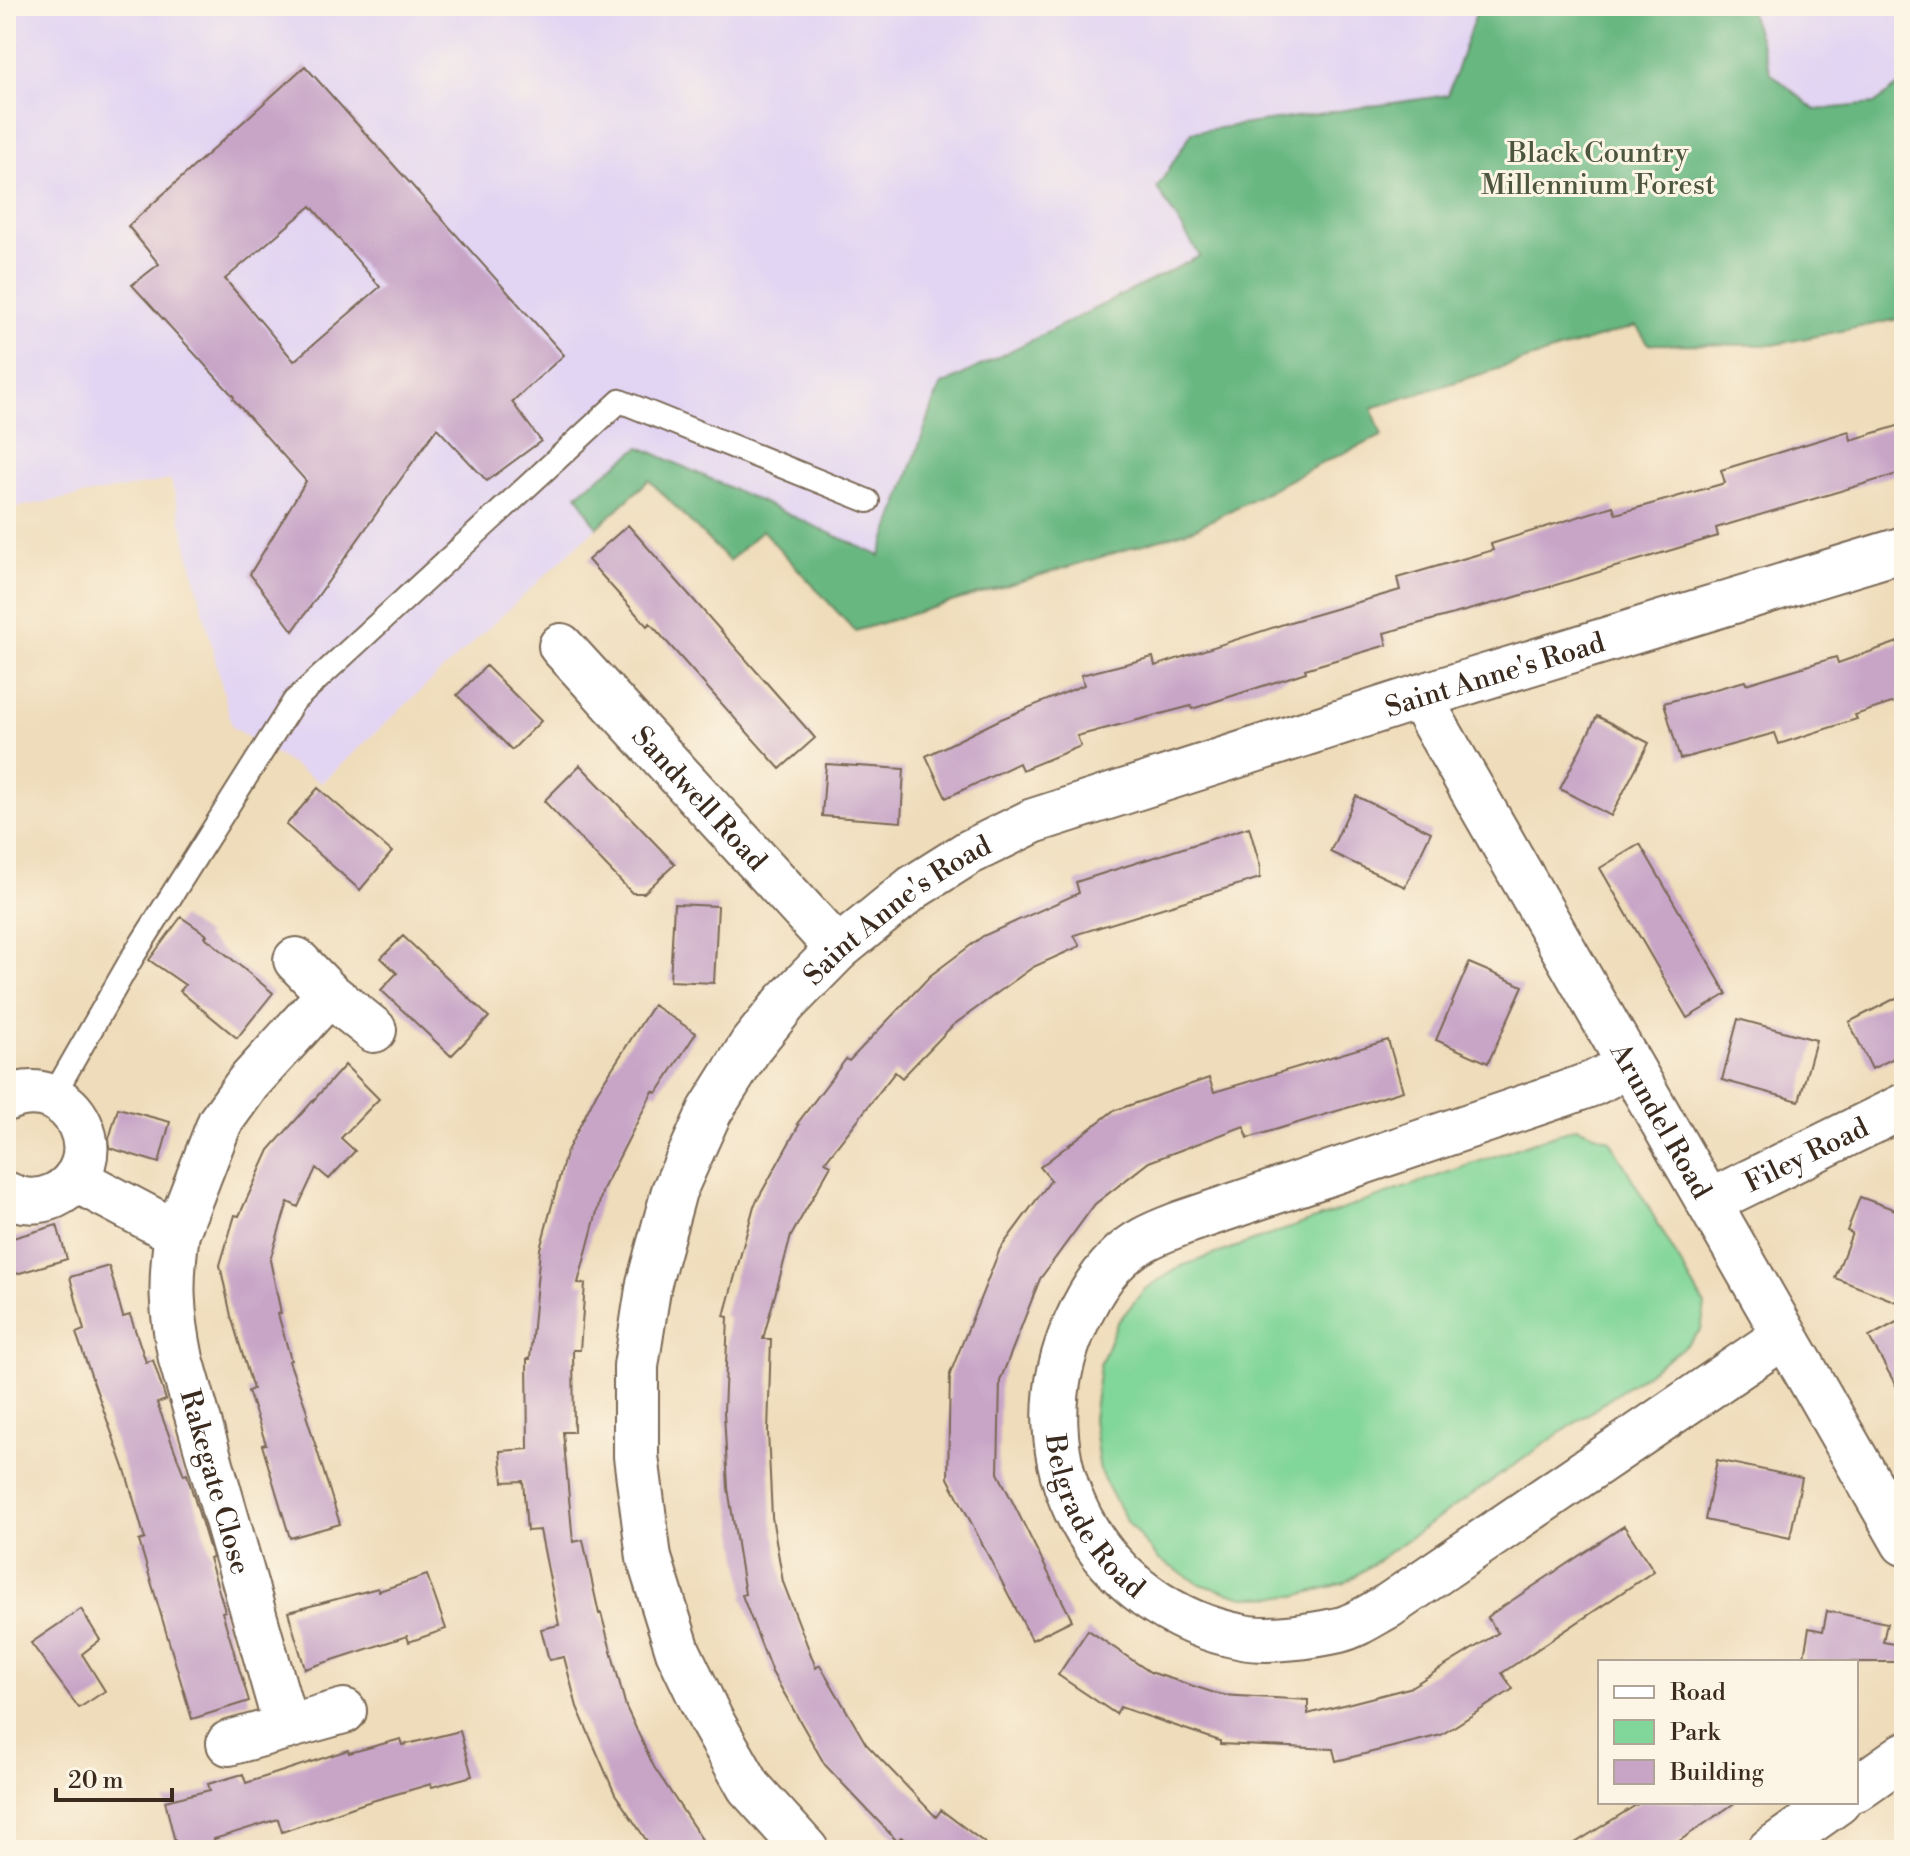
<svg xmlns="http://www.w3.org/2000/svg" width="1910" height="1856" font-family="'Libre Bodoni',serif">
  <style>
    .built { fill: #e2d4f3 }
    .green { fill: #81d699; stroke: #5e805c; stroke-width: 2 }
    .forest { fill: #68b781; stroke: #527050; stroke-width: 2 }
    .building { fill: #c8a5c7; fill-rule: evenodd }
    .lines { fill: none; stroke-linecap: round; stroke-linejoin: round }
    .service-casing { stroke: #7a6855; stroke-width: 26 }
    .minor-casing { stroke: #7a6855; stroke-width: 48 }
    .service { stroke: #fff; stroke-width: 22 }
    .minor { stroke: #fff; stroke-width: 44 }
    .labels { text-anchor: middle; stroke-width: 6; stroke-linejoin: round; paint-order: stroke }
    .park-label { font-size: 28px; fill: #4c553d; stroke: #fcf5e5 }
    .street-label { font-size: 28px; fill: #3b2a1e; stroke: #fcf5e5 }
  </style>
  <rect width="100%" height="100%" fill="#fcf5e5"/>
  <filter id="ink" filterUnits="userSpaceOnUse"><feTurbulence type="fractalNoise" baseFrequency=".0125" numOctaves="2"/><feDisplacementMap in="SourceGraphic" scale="16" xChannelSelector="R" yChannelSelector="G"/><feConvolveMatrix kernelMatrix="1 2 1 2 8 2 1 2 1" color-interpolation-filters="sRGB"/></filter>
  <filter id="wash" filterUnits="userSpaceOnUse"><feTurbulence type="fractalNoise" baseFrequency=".006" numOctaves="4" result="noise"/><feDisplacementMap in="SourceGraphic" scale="32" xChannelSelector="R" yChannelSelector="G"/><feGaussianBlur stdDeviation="1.8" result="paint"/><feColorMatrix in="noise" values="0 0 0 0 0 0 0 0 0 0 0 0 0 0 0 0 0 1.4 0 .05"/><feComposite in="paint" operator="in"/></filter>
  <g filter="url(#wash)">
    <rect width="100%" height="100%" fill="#efdcba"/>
    <path class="built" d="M 6,6 L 1904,6 L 1904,318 L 1773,345 L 1649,344 L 1636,326 L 1372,408 L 1382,436 L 1326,461 L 1194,529 L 855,631 L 762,530 L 729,561 L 648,480 L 321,783 L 232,727 L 171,480 L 6,509 Z"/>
    <path class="green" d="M 1577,1127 L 1610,1140 L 1705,1306 L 1701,1330 L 1684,1347 L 1345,1583 L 1295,1596 L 1244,1597 L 1200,1584 L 1158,1559 L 1126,1520 L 1100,1472 L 1093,1419 L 1100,1365 L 1117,1323 L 1145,1289 L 1182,1266 Z"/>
    <path class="forest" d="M 1483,6 L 1748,6 L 1771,73 L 1815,110 L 1874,104 L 1904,82 L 1904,318 L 1773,345 L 1649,344 L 1636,326 L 1372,408 L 1382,436 L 1326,461 L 1194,529 L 855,631 L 762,530 L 729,561 L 649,480 L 597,528 L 577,494 L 640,447 L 880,556 L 940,386 L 1200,256 L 1157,188 L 1192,132 L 1448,95 L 1475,16 Z"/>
    <g id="blocks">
      <path class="building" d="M 305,66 L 564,355 L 512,402 L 541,441 L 487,481 L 437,428 L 293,631 L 250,574 L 306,481 L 233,399 L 234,397 L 132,285 L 159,264 L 128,226 ZM 311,206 L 380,287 L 294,361 L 225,279 Z
        M 1904,424 L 1904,472 L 1716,528 L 1718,536 L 1509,599 L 1384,633 L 1387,645 L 1305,669 L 1306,672 L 1192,709 L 1191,706 L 1077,736 L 1081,746 L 1022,770 L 1019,763 L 946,798 L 926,756 L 1001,719 L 1084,685 L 1081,675 L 1153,657 L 1155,666 L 1290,622 L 1400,590 L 1397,578 L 1493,550 L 1491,544 L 1613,506 L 1616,514 L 1725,483 L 1721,470 L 1849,431 L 1851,440 Z
        M 628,525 L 815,738 L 780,769 L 650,623 L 647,626 L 588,560 Z
        M 1904,640 L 1904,699 L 1855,715 L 1857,719 L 1779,744 L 1775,733 L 1680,759 L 1664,703 L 1745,681 L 1746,684 L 1836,657 L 1838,663 Z
        M 486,666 L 541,721 L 512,750 L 457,695 Z
        M 1597,716 L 1649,743 L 1611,816 L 1560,789 Z
        M 826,764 L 904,769 L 901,822 L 822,816 Z
        M 580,765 L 675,864 L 644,893 L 632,893 L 544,801 Z
        M 318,788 L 392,852 L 360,890 L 286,825 Z
        M 1356,796 L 1431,832 L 1405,887 L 1330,852 Z
        M 1249,827 L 1260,865 L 1260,878 L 1074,935 L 1080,946 L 1033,967 L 952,1026 L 902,1078 L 895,1072 L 825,1162 L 831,1165 L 791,1236 L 763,1339 L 771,1339 L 768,1432 L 772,1517 L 783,1582 L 816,1668 L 820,1665 L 866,1744 L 936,1817 L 941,1810 L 994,1850 L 911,1850 L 914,1846 L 901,1837 L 897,1841 L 825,1765 L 772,1672 L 742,1595 L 745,1594 L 728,1488 L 724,1412 L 728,1317 L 724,1316 L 754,1206 L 799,1125 L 797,1124 L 846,1059 L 849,1061 L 931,975 L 983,936 L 1079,893 L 1076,882 Z
        M 1640,844 L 1727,994 L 1687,1018 L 1600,868 Z
        M 674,904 L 718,906 L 714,983 L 670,981 Z
        M 181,917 L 207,935 L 205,937 L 273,993 L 237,1038 L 180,991 L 185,985 L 149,960 Z
        M 403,936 L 489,1017 L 451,1056 L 381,990 L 397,973 L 381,958 Z
        M 1469,963 L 1523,986 L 1488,1063 L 1436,1040 Z
        M 1904,994 L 1904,1053 L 1872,1069 L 1849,1022 Z
        M 653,1005 L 696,1033 L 657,1093 L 653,1091 L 603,1189 L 578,1283 L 585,1284 L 580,1350 L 573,1350 L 574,1432 L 563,1432 L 573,1542 L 583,1540 L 599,1614 L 601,1613 L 626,1707 L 654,1767 L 709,1850 L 653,1850 L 615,1794 L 577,1707 L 564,1657 L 549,1660 L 541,1629 L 559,1625 L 540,1530 L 527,1531 L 523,1481 L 503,1482 L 500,1451 L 528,1449 L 527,1359 L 530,1359 L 540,1249 L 566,1153 L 597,1092 Z
        M 1738,1019 L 1816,1040 L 1799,1101 L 1722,1080 Z
        M 1388,1040 L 1403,1091 L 1248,1138 L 1244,1126 L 1149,1162 L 1095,1204 L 1040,1279 L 1000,1381 L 998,1473 L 1072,1620 L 1032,1640 L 948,1478 L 950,1374 L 1000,1249 L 1051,1180 L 1040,1167 L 1113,1111 L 1209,1078 L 1214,1092 Z
        M 345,1065 L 379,1099 L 341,1138 L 355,1151 L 329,1179 L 316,1168 L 298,1207 L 288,1202 L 270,1260 L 281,1313 L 278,1314 L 291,1360 L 289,1361 L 308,1414 L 306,1415 L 340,1524 L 290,1538 L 262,1445 L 266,1444 L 248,1391 L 253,1389 L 231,1316 L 220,1265 L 235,1215 L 239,1216 L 269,1150 Z
        M 118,1108 L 170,1122 L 159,1163 L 110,1148 L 109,1139 Z
        M 1860,1197 L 1904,1213 L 1904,1305 L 1835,1278 L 1852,1233 L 1847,1231 Z
        M 57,1225 L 67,1259 L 13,1275 L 6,1251 L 6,1240 Z
        M 109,1266 L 123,1317 L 130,1315 L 146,1362 L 153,1360 L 166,1400 L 157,1403 L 184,1475 L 187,1474 L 212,1557 L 209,1558 L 225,1611 L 222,1612 L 249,1701 L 192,1719 L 139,1541 L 145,1539 L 126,1473 L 76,1333 L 84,1330 L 70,1277 Z
        M 1904,1318 L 1904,1400 L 1869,1337 Z
        M 1717,1460 L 1802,1478 L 1790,1538 L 1705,1520 Z
        M 1624,1526 L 1654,1571 L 1502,1673 L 1513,1689 L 1441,1735 L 1336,1761 L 1333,1749 L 1220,1744 L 1220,1741 L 1120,1707 L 1116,1714 L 1058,1675 L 1088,1630 L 1150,1672 L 1221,1695 L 1308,1700 L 1308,1714 L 1409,1688 L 1498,1633 L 1487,1617 Z
        M 427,1575 L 446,1629 L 409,1642 L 407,1636 L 305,1669 L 288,1612 L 378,1588 L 379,1591 Z
        M 81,1609 L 100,1640 L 82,1654 L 105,1691 L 79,1708 L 31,1643 Z
        M 1827,1611 L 1887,1623 L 1883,1642 L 1904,1646 L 1904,1662 L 1803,1662 L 1809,1628 L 1823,1631 Z
        M 460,1731 L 472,1776 L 432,1787 L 431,1784 L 365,1803 L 282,1832 L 278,1819 L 214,1839 L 215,1841 L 177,1850 L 165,1801 L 210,1790 L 208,1784 L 243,1774 L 246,1783 L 348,1750 L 349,1753 L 401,1739 L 403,1745 Z
        M 1641,1802 L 1736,1802 L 1666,1850 L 1564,1850 Z"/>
    </g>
  </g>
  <g filter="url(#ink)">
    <use href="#blocks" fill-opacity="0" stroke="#7a6855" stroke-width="2"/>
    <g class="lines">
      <g class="service-casing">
        <path id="service" d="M 53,1096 L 132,958 L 294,701 L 620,401 L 868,501"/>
      </g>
      <g class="minor-casing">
        <g id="minor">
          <path id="s1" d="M 561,646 L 838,949"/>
          <path id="s2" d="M 1419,697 L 1904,1543"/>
          <path d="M 296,960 L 329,994 L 374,1030"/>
          <path id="s3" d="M 1629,1065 L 1594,1083 L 1561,1095 L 1182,1223 C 1169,1228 1155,1233 1143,1240 C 1112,1257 1090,1291 1076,1323 C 1014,1459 1097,1610 1243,1637 C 1268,1642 1313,1636 1339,1630 C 1356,1626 1373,1614 1388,1606 L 1784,1336"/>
          <path d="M 6,1099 C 75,1069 118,1165 54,1196 C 38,1203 21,1202 6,1194"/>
          <path id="s4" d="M 75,1179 L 177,1233 C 170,1282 171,1310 181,1359 L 286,1727"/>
          <path id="s5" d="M 1709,1202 L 1904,1106"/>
          <path d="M 177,1233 L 220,1122 L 248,1083 L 329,994"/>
          <path d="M 229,1743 L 344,1711"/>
          <path d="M 1856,1789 L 1904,1755"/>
          <path id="s6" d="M 806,1850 L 749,1787 L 711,1720 L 678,1651 L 649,1558 L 636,1456 L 636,1366 L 649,1283 L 674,1191 L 710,1111 L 752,1044 L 785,1003 L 838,949 L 914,887 L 968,853 L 1033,821 L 1419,697 L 1904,549"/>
          <path d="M 1770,1850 L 1838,1802"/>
        </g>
      </g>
      <use href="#service" class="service"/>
      <use href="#minor" class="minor"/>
    </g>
  </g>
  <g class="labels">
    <g class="park-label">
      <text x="1598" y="162">Black Country<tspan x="1598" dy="32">Millennium Forest</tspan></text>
    </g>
    <g class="street-label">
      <text dy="10" stroke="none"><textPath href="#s6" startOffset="1722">Saint Anne's Road</textPath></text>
      <text dy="10" stroke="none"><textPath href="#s1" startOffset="206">Sandwell Road</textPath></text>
      <text dy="10" stroke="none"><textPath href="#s6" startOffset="1074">Saint Anne's Road</textPath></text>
      <text dy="10" stroke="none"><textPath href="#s2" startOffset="488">Arundel Road</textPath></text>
      <text dy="10" stroke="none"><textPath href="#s5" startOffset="108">Filey Road</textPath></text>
      <text dy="10" stroke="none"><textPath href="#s4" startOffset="370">Rakegate Close</textPath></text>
      <text dy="10" stroke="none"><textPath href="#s3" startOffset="832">Belgrade Road</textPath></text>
    </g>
  </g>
  <rect width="1910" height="1856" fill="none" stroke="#fcf5e5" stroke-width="32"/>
  <rect x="1598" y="1660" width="260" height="144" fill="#fcf5e5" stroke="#afa495" stroke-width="2"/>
  <rect x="1614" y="1686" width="40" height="12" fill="#ffffff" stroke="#afa495" stroke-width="2"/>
  <text x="1670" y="1700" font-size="24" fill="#3b2a1e">Road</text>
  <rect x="1614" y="1720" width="40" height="24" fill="#81d699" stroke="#afa495" stroke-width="2"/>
  <text x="1670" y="1740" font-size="24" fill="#3b2a1e">Park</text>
  <rect x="1614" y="1760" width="40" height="24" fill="#c8a5c7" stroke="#afa495" stroke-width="2"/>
  <text x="1670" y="1780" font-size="24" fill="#3b2a1e">Building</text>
  <path d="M56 1788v12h116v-12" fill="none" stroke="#3b2a1e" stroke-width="4"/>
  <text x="68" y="1788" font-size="24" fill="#3b2a1e" stroke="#fcf5e5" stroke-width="6" paint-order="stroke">20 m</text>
</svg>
